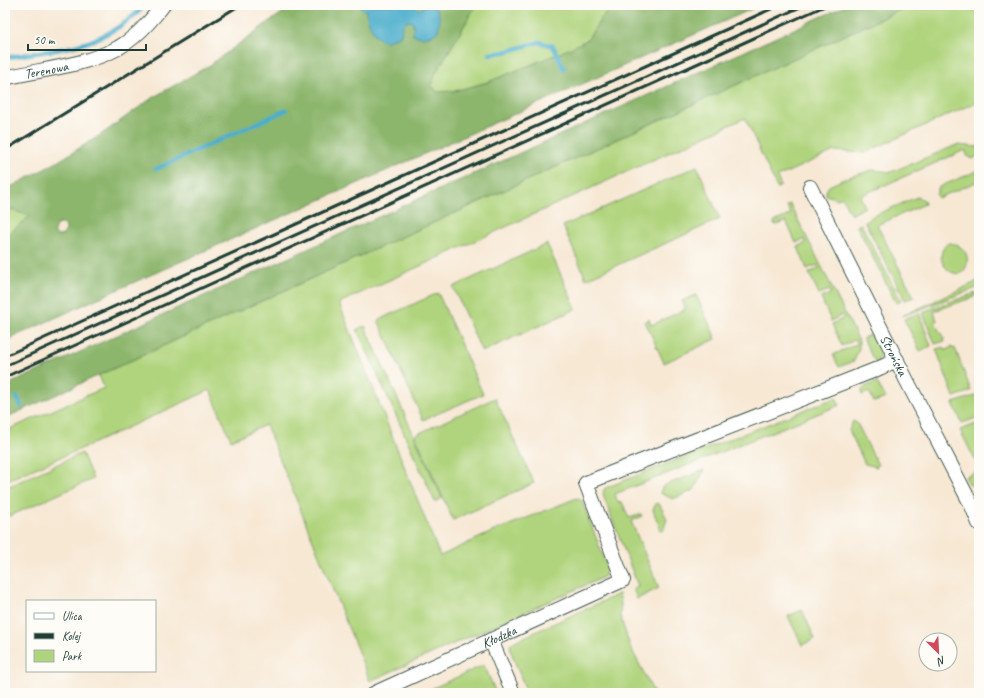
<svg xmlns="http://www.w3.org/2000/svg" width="984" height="698" font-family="Caveat,sans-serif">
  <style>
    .green { fill: #b0d47d; stroke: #688858 }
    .forest { fill: #8cb66c; stroke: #567a50; fill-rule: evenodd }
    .water { fill: #4caecc; stroke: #367680 }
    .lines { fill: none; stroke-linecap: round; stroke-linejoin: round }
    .stream { stroke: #4caecc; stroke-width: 4.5 }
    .street-casing { stroke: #3f574c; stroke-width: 16 }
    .street { stroke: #fff; stroke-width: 14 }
    .rail { stroke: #1f3d34; stroke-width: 3 }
    .labels { text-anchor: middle; stroke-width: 4; stroke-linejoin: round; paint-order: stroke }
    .street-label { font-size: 14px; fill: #1f3d34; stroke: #fdfcf7 }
  </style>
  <rect width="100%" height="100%" fill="#fdfcf7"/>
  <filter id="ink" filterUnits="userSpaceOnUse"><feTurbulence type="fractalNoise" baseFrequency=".025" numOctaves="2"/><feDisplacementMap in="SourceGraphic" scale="8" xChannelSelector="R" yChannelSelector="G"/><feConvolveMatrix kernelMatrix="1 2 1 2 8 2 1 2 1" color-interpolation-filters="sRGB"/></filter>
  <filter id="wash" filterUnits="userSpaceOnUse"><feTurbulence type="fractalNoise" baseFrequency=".012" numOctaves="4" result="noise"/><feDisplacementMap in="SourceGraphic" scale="16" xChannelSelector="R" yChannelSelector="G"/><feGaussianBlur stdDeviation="0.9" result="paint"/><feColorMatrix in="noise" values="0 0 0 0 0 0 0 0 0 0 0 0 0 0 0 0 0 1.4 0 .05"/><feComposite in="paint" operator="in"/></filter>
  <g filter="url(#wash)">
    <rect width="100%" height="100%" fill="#f7e8d4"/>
    <path class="green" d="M 476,5 L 611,5 L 609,10 L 600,20 L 587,40 L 560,53 L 488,82 L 455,91 L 437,92 L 432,86 L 435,74 L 457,38 Z
      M 911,5 L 979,5 L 979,101 L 864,153 L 834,151 L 777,177 L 781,186 L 777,188 L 745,118 L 339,303 L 440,556 L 494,531 L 577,498 L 582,501 L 608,569 L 604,577 L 370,681 L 266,425 L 231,440 L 210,390 L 83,448 L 5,481 L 5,431 L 104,388 L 99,375 L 692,105 Z
      M 957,145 L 979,147 L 979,158 L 978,156 L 972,159 L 968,157 L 965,150 L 860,196 L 865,207 L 851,215 L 842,197 L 838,199 L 825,195 L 827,189 L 829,186 L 846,178 L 872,170 L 891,172 Z
      M 697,166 L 720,219 L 586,279 L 563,226 Z
      M 979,170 L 979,188 L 976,182 L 938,198 L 936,195 L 939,187 Z
      M 917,197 L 924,200 L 925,204 L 877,225 L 914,297 L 905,300 L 865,222 L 873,216 Z
      M 790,204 L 859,341 L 859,349 L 854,361 L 839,367 L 833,355 L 857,344 L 855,340 L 842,346 L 832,324 L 844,318 L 842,315 L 831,321 L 821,298 L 831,293 L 829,290 L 819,294 L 809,273 L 819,268 L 817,265 L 807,269 L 798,247 L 806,243 L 804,239 L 796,243 L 786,221 L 777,225 L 774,224 L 774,222 L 791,214 L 787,206 Z
      M 5,208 L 30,216 L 5,237 Z
      M 861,224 L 901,301 L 896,303 L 857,226 Z
      M 948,243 C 958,243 969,251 967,262 C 964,290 926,261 948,243 Z
      M 547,244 L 576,309 L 482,352 L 453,287 Z
      M 979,279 L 979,287 L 902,316 L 974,283 Z
      M 438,293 L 483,394 L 423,420 L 378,320 Z
      M 975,293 L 976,295 L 974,296 L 974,297 L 934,311 L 937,321 L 935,321 L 940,333 L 942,333 L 945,341 L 935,344 L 923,313 L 925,311 Z
      M 696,295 L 716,339 L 664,363 L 645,321 L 649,319 L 651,325 L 686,309 L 682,301 Z
      M 919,313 L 931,346 L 920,351 L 904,319 Z
      M 365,326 L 442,498 L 435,502 L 357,329 Z
      M 873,333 C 878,344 885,352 876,363 L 871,355 L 863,338 Z
      M 944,347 L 946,350 L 952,347 L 953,349 L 955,348 L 971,391 L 954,397 L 936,349 Z
      M 875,382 L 878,384 L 886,398 L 874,402 L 869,392 L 862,395 C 861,386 869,385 875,382 Z
      M 978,395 L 979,398 L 979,417 L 962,423 L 953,403 Z
      M 495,398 L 534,483 L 453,520 L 415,435 Z
      M 835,398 L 837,399 L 840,405 L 615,494 L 618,503 L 622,502 L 629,518 L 641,514 L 642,516 L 631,521 L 659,588 L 637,599 L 633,588 L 638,586 L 603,495 L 604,490 L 605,488 Z
      M 853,421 L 857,423 L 878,465 L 877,467 L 865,464 L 849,430 Z
      M 979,423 L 979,468 L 960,430 Z
      M 82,453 L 93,479 L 5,518 L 5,488 Z
      M 704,470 L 694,490 L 673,499 L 660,493 L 663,486 Z
      M 976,472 L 979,478 L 979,491 L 970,485 L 965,477 Z
      M 656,503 L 660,505 L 667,519 L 663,531 L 661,531 L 653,510 Z
      M 619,594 L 621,603 L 620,616 L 630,646 L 654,693 L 527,693 L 511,652 L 510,645 L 515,641 Z
      M 802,610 L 815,639 L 802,645 L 788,616 Z
      M 484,665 L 496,693 L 422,693 Z"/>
    <path class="forest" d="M 294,5 L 476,5 L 457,38 L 435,74 L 432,86 L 437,92 L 455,91 L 488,82 L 560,53 L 587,40 L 600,20 L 609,10 L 611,5 L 761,5 L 94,300 L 5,341 L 5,237 L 30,216 L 5,208 L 5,190 L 57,162 L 102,134 L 152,98 L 210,65 L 266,24 ZM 60,224 C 64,224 66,226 66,230 L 63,235 L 58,236 L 55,233 C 54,228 55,225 60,224 Z
      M 847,5 L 911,5 L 692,105 L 5,418 L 5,386 Z"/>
    <path class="water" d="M 358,5 L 412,5 L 420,10 C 422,8 425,5 428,5 C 429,5 430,6 431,6 C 442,10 440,22 438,31 C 430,38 423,38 413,35 L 414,27 L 412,22 L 407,21 L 402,26 L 401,35 L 385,42 C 382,40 379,38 376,36 C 372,31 366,17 366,11 L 359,6 Z"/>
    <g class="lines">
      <path class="stream" d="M 490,54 L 505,52 L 539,42 L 553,46 L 564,69
        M 5,58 C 25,54 46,52 66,48 C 96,42 124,27 145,5
        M 156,169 L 286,110
        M 17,397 L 21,406"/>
    </g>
  </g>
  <g filter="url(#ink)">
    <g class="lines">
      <g class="street-casing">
        <g id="street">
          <path id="s1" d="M 5,78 C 43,69 84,66 118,48 C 130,41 140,32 149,22 C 154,16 159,11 163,5"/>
          <path id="s2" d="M 810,187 L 907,381 L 972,506 L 979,523"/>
          <path d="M 491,640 L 513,693"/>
          <path id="s3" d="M 375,693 L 623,580 L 586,483 L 875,370 L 897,360"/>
        </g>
      </g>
      <use href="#street" class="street"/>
      <path class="rail" d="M 5,150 L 240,5
        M 5,356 L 780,5
        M 5,366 L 805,5
        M 5,377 L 827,5"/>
    </g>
  </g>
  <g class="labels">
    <g class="street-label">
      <text dy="5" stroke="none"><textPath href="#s1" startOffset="42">Terenowa</textPath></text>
      <text dy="5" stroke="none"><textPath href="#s2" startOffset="188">Strońska</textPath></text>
      <text dy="5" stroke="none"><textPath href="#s3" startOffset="136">Kłodzka</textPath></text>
    </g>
  </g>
  <rect width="984" height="698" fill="none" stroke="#fdfcf7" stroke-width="20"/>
  <rect x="26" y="600" width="130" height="72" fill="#fdfcf7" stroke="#a4b0a9"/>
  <rect x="34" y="613" width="20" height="6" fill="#ffffff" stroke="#a4b0a9"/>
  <text x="62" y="620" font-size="12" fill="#1f3d34">Ulica</text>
  <rect x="34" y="633" width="20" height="6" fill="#1f3d34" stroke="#a4b0a9"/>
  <text x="62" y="640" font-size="12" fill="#1f3d34">Kolej</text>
  <rect x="34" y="650" width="20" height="12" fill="#b0d47d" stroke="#a4b0a9"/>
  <text x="62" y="660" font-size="12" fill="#1f3d34">Park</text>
  <g transform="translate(938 652) rotate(156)"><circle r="19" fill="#fdfcf7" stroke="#a4b0a9"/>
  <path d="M0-3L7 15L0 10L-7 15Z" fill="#d1495b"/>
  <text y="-6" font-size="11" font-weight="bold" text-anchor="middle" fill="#1f3d34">N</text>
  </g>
  <path d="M28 44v6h118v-6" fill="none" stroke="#1f3d34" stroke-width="2"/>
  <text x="34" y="44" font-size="12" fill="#1f3d34" stroke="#fdfcf7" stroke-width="3" paint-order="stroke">50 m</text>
</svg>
